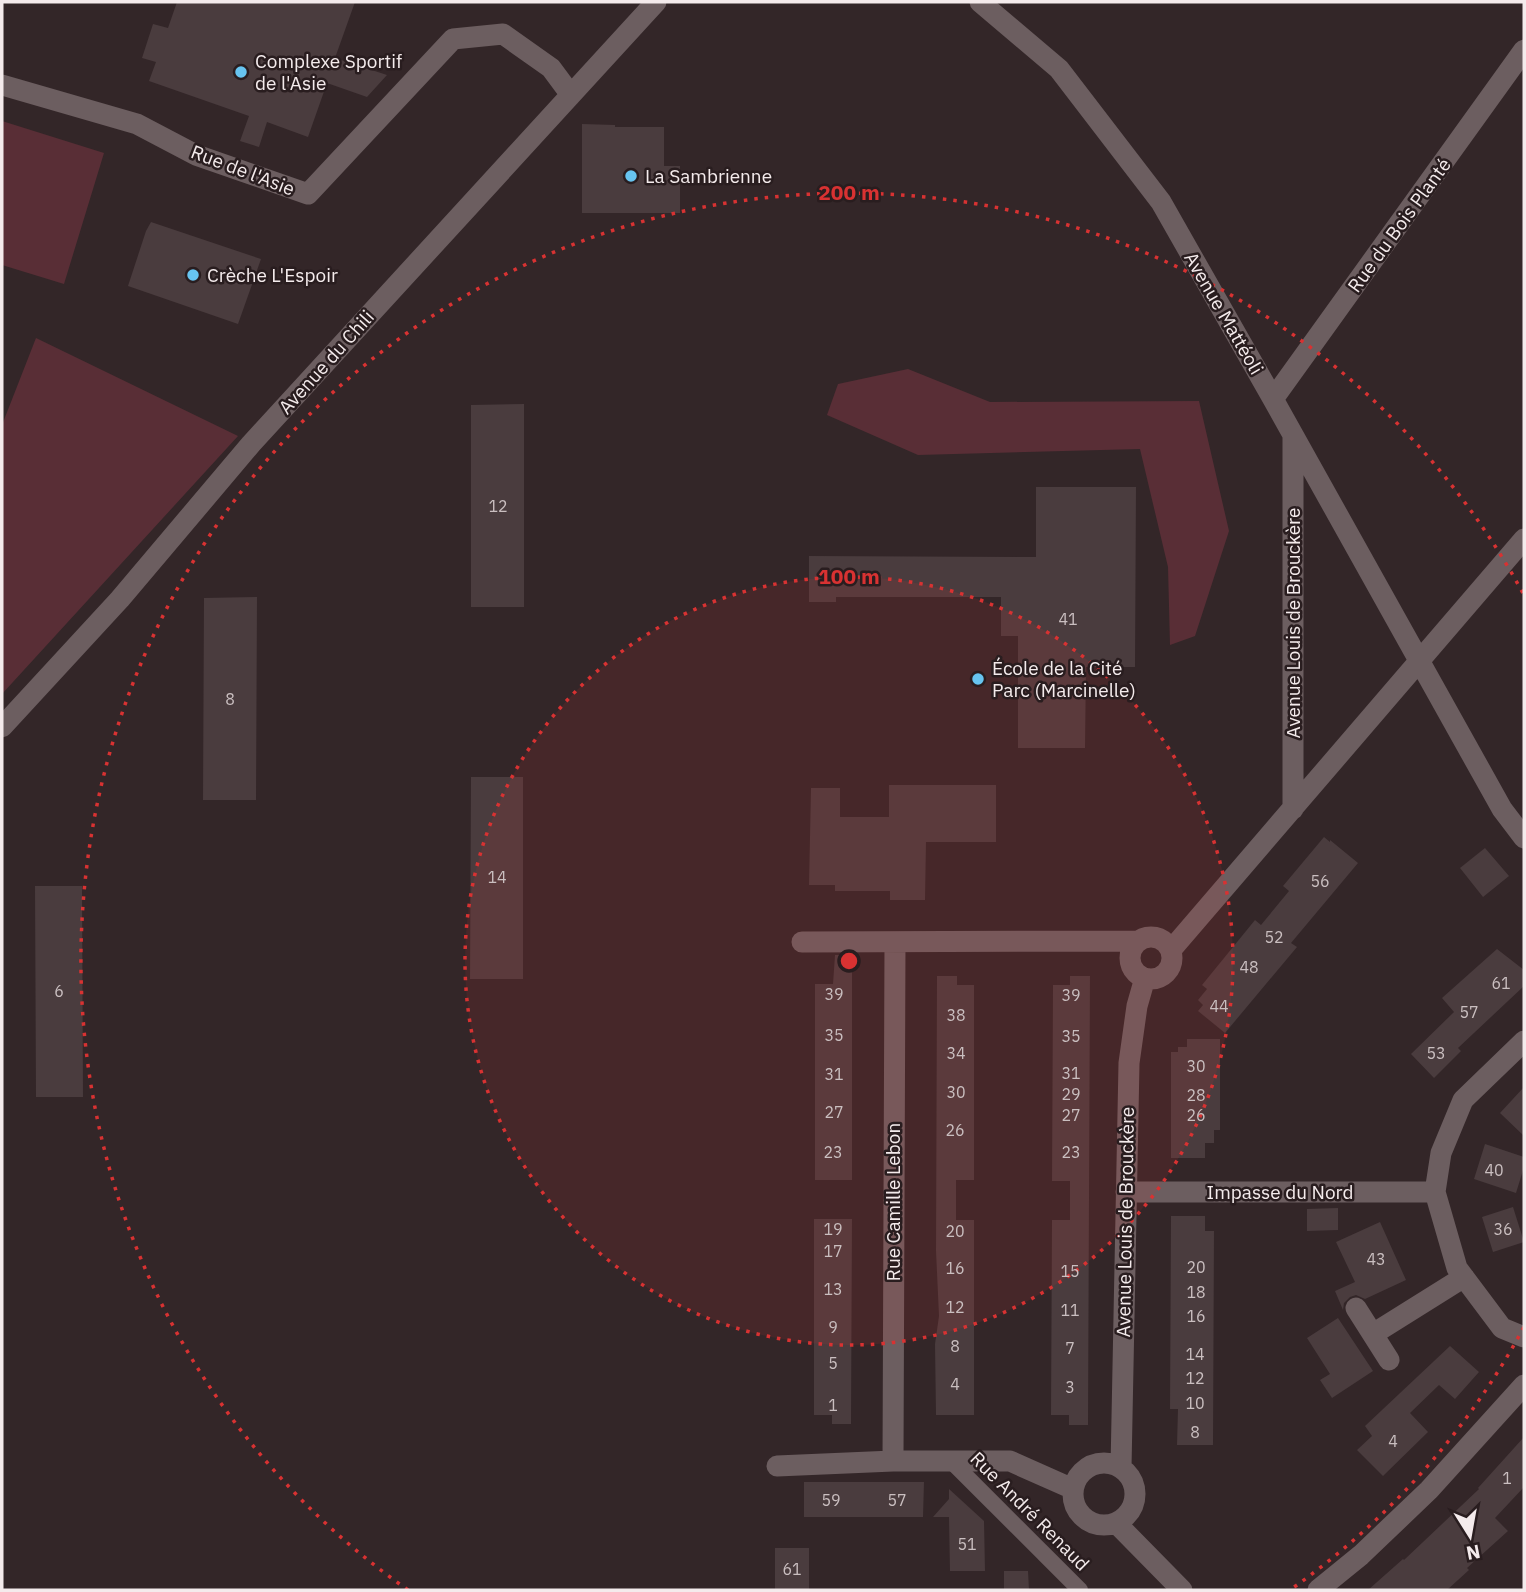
<svg xmlns="http://www.w3.org/2000/svg" width="1526" height="1592" font-family="'IBM Plex Sans',sans-serif">
  <style>
    .green { fill: #592e36 }
    .building { fill: #4a3c3e }
    .lines { fill: none; stroke-linecap: round; stroke-linejoin: round }
    .pedestrian { stroke: #6c5e60; stroke-width: 16 }
    .minor { stroke: #6c5e60; stroke-width: 21 }
    .ring { fill: none; stroke: #d83232; stroke-width: 3.5; stroke-dasharray: 3.5 7 }
    .poi-dot { fill: #67c4f0; stroke: #291d1f; stroke-width: 2.5 }
    .labels { text-anchor: middle; stroke-width: 5; stroke-linejoin: round; paint-order: stroke }
    .number-label { font-size: 16px; fill: #cabfc0 }
    .poi-label { font-size: 19px; fill: #f4ebec; stroke: #291d1f; text-anchor: start }
    .street-label { font-size: 19px; fill: #f4ebec; stroke: #291d1f }
    .centre { fill: #d83232; stroke: #291d1f; stroke-width: 3.5 }
    .ring-label { font-size: 21px; text-anchor: middle; font-weight: bold; fill: #d83232; stroke: #291d1f; stroke-width: 5; stroke-linejoin: round; paint-order: stroke }
  </style>
  <rect width="100%" height="100%" fill="#332628"/>
  <path class="green" d="M 2,121 L 104,153 L 64,284 L 2,265 Z
    M 36,338 L 238,436 L 2,694 L 2,425 Z
    M 908,369 L 990,402 L 1199,401 L 1229,531 L 1195,636 L 1170,645 L 1168,567 L 1140,449 L 918,455 L 827,415 L 838,384 Z"/>
  <path class="building" d="M 177,2 L 355,2 L 335,58 L 387,75 L 367,97 L 327,83 L 308,137 L 267,122 L 259,147 L 240,141 L 249,116 L 149,81 L 156,62 L 142,58 L 153,24 L 168,28 Z
    M 582,124 L 615,125 L 615,127 L 664,127 L 664,166 L 680,166 L 680,213 L 582,213 Z
    M 151,222 L 261,259 L 238,324 L 128,286 L 146,231 Z
    M 524,404 L 524,607 L 471,607 L 471,405 Z
    M 1036,487 L 1136,487 L 1135,667 L 1086,667 L 1085,748 L 1018,748 L 1018,636 L 1001,636 L 1001,597 L 836,597 L 836,602 L 809,602 L 809,556 L 1036,557 Z
    M 257,597 L 256,800 L 203,800 L 204,598 Z
    M 471,777 L 523,777 L 523,979 L 470,979 Z
    M 889,785 L 996,785 L 996,842 L 926,842 L 925,900 L 890,900 L 890,891 L 835,891 L 835,885 L 809,885 L 811,788 L 840,788 L 840,817 L 889,817 Z
    M 1324,837 L 1330,842 L 1330,840 L 1358,863 L 1291,943 L 1297,947 L 1225,1033 L 1198,1011 L 1203,1005 L 1198,1000 L 1207,989 L 1202,985 L 1255,920 L 1261,925 L 1289,891 L 1283,886 Z
    M 1485,848 L 1509,876 L 1483,897 L 1460,868 Z
    M 35,886 L 82,886 L 83,1097 L 36,1097 Z
    M 1497,949 L 1524,970 L 1524,986 L 1458,1048 L 1461,1051 L 1434,1078 L 1411,1054 L 1454,1012 L 1442,998 Z
    M 835,955 L 852,955 L 852,1180 L 815,1180 L 815,984 L 833,984 Z
    M 937,976 L 957,976 L 957,985 L 974,985 L 974,1180 L 956,1180 L 956,1220 L 974,1220 L 974,1415 L 936,1415 L 935,1344 L 939,1316 L 936,1251 Z
    M 1070,976 L 1090,976 L 1088,1425 L 1069,1425 L 1069,1415 L 1051,1415 L 1052,1220 L 1070,1220 L 1070,1181 L 1052,1181 L 1053,985 L 1070,985 Z
    M 1187,1039 L 1220,1039 L 1220,1130 L 1214,1130 L 1214,1143 L 1205,1143 L 1205,1158 L 1171,1158 L 1171,1052 L 1178,1052 L 1178,1047 L 1187,1047 Z
    M 1524,1087 L 1524,1136 L 1500,1113 Z
    M 1485,1144 L 1524,1157 L 1524,1167 L 1516,1193 L 1474,1179 Z
    M 1513,1207 L 1524,1242 L 1493,1252 L 1482,1217 Z
    M 1338,1208 L 1338,1230 L 1307,1231 L 1307,1209 Z
    M 1171,1216 L 1205,1216 L 1205,1231 L 1214,1231 L 1213,1445 L 1177,1445 L 1178,1409 L 1170,1409 Z
    M 814,1219 L 852,1219 L 851,1424 L 832,1424 L 832,1415 L 814,1415 Z
    M 1380,1222 L 1406,1280 L 1365,1299 L 1356,1295 L 1350,1297 L 1344,1303 L 1343,1310 L 1335,1291 L 1355,1282 L 1336,1242 Z
    M 1338,1318 L 1373,1371 L 1332,1398 L 1320,1380 L 1330,1374 L 1307,1338 Z
    M 1450,1346 L 1479,1372 L 1455,1399 L 1439,1385 L 1410,1413 L 1428,1432 L 1383,1476 L 1357,1450 L 1372,1436 L 1365,1426 Z
    M 1524,1437 L 1524,1487 L 1495,1518 L 1508,1531 L 1467,1568 L 1469,1570 L 1447,1590 L 1368,1590 L 1403,1559 L 1404,1560 L 1479,1489 L 1478,1488 Z
    M 804,1482 L 924,1482 L 923,1517 L 804,1517 Z
    M 949,1489 L 984,1521 L 985,1571 L 950,1571 L 949,1517 L 933,1517 L 949,1499 Z
    M 775,1548 L 809,1548 L 809,1590 L 775,1590 Z
    M 1004,1571 L 1028,1571 L 1029,1590 L 1004,1590 Z"/>
  <g class="lines">
    <path class="pedestrian" d="M 951,1461 L 1080,1590"/>
    <path class="minor" d="M 980,2 L 1059,69 L 1161,202 L 1273,399 L 1502,809 L 1524,838
      M 2,85 L 137,124 L 196,155 L 308,194 L 453,39 L 503,34 L 551,68 L 571,95
      M 1273,399 L 1524,50
      M 1293,437 L 1293,809
      M 2,727 L 120,599 L 251,444 L 656,2
      M1130 958a21 21 0 1 1 42 0a21 21 0 1 1-42 0Z
      M 802,942 L 1138,941
      M 1171,950 L 1524,539
      M 1524,1041 L 1463,1100 L 1441,1153 L 1435,1192 L 1457,1268 L 1502,1328 L 1524,1337
      M 1126,1192 L 1435,1192
      M 1356,1308 L 1389,1360
      M 1373,1334 L 1464,1277
      M 893,1461 L 895,943
      M1073 1494a31 31 0 1 1 62 0a31 31 0 1 1-62 0Z
      M 777,1466 L 893,1461 L 1010,1461 L 1073,1489
      M 1121,1468 L 1129,1063 L 1137,1006 L 1145,978
      M 1116,1523 L 1182,1590
      M 1318,1590 L 1361,1555 L 1429,1490 L 1524,1385"/>
  </g>
  <circle cx="849" cy="961" r="384" fill="#d83232" fill-opacity=".12"/>
  <g class="ring">
    <circle cx="849" cy="961" r="384"/>
    <path d="M1524 1327A768 768 0 0 1 1290 1590M408 1590A768 768 0 1 1 1524 595"/>
  </g>
  <g class="poi-dot">
    <circle cx="241" cy="72" r="7"/>
    <circle cx="631" cy="176" r="7"/>
    <circle cx="193" cy="275" r="7"/>
    <circle cx="978" cy="679" r="7"/>
  </g>
  <g class="labels">
    <g class="number-label">
      <text x="498" y="512">12</text>
      <text x="1068" y="625">41</text>
      <text x="230" y="705">8</text>
      <text x="497" y="883">14</text>
      <text x="1320" y="887">56</text>
      <text x="1274" y="943">52</text>
      <text x="1249" y="973">48</text>
      <text x="1501" y="989">61</text>
      <text x="59" y="997">6</text>
      <text x="834" y="1000">39</text>
      <text x="1071" y="1001">39</text>
      <text x="1219" y="1012">44</text>
      <text x="1469" y="1018">57</text>
      <text x="956" y="1021">38</text>
      <text x="834" y="1041">35</text>
      <text x="1071" y="1042">35</text>
      <text x="956" y="1059">34</text>
      <text x="1436" y="1059">53</text>
      <text x="1196" y="1072">30</text>
      <text x="1071" y="1079">31</text>
      <text x="834" y="1080">31</text>
      <text x="956" y="1098">30</text>
      <text x="1071" y="1100">29</text>
      <text x="1196" y="1101">28</text>
      <text x="834" y="1118">27</text>
      <text x="1071" y="1121">27</text>
      <text x="1196" y="1121">26</text>
      <text x="955" y="1136">26</text>
      <text x="833" y="1158">23</text>
      <text x="1071" y="1158">23</text>
      <text x="1494" y="1176">40</text>
      <text x="833" y="1235">19</text>
      <text x="1503" y="1235">36</text>
      <text x="955" y="1237">20</text>
      <text x="833" y="1257">17</text>
      <text x="1376" y="1265">43</text>
      <text x="1196" y="1273">20</text>
      <text x="955" y="1274">16</text>
      <text x="1070" y="1277">15</text>
      <text x="833" y="1295">13</text>
      <text x="1196" y="1298">18</text>
      <text x="955" y="1313">12</text>
      <text x="1070" y="1316">11</text>
      <text x="1196" y="1322">16</text>
      <text x="833" y="1333">9</text>
      <text x="955" y="1352">8</text>
      <text x="1070" y="1354">7</text>
      <text x="1195" y="1360">14</text>
      <text x="833" y="1369">5</text>
      <text x="1195" y="1384">12</text>
      <text x="955" y="1390">4</text>
      <text x="1070" y="1393">3</text>
      <text x="1195" y="1409">10</text>
      <text x="833" y="1411">1</text>
      <text x="1195" y="1438">8</text>
      <text x="1393" y="1447">4</text>
      <text x="1507" y="1484">1</text>
      <text x="831" y="1506">59</text>
      <text x="897" y="1506">57</text>
      <text x="967" y="1550">51</text>
      <text x="792" y="1575">61</text>
    </g>
    <g class="poi-label">
      <text x="255" y="68">Complexe Sportif<tspan x="255" dy="22">de l'Asie</tspan></text>
      <text x="645" y="183">La Sambrienne</text>
      <text x="207" y="282">Crèche L'Espoir</text>
      <text x="992" y="675">École de la Cité<tspan x="992" dy="22">Parc (Marcinelle)</tspan></text>
    </g>
    <g class="street-label">
      <text transform="translate(243 170) rotate(21)" y="7">Rue de l'Asie</text>
      <text transform="translate(1399 225) rotate(-54)" y="7">Rue du Bois Planté</text>
      <text transform="translate(1224 313) rotate(60)" y="7">Avenue Mattéoli</text>
      <text transform="translate(326 362) rotate(-48)" y="7">Avenue du Chili</text>
      <text transform="translate(1293 623) rotate(-90)" y="7">Avenue Louis de Brouckère</text>
      <text x="1280" y="1199">Impasse du Nord</text>
      <text transform="translate(893 1202) rotate(-90)" y="7">Rue Camille Lebon</text>
      <text transform="translate(1125 1222) rotate(-89)" y="7">Avenue Louis de Brouckère</text>
      <text transform="translate(1030 1511) rotate(45)" y="7">Rue André Renaud</text>
    </g>
  </g>
  <circle cx="849" cy="961" r="10" class="centre"/>
  <g class="ring-label">
    <text x="849" y="200">200 m</text>
    <text x="849" y="584">100 m</text>
  </g>
  <rect width="1526" height="1592" fill="none" stroke="#f4ebec" stroke-width="7"/>
  <g transform="translate(1470 1536) rotate(169)" stroke="#291d1f" stroke-width="5" paint-order="stroke">
  <path d="M0-5L12 26L0 18L-12 26Z" fill="#f4ebec"/>
  <text y="-10" font-size="19" font-weight="bold" text-anchor="middle" fill="#f4ebec">N</text>
  </g>
</svg>
